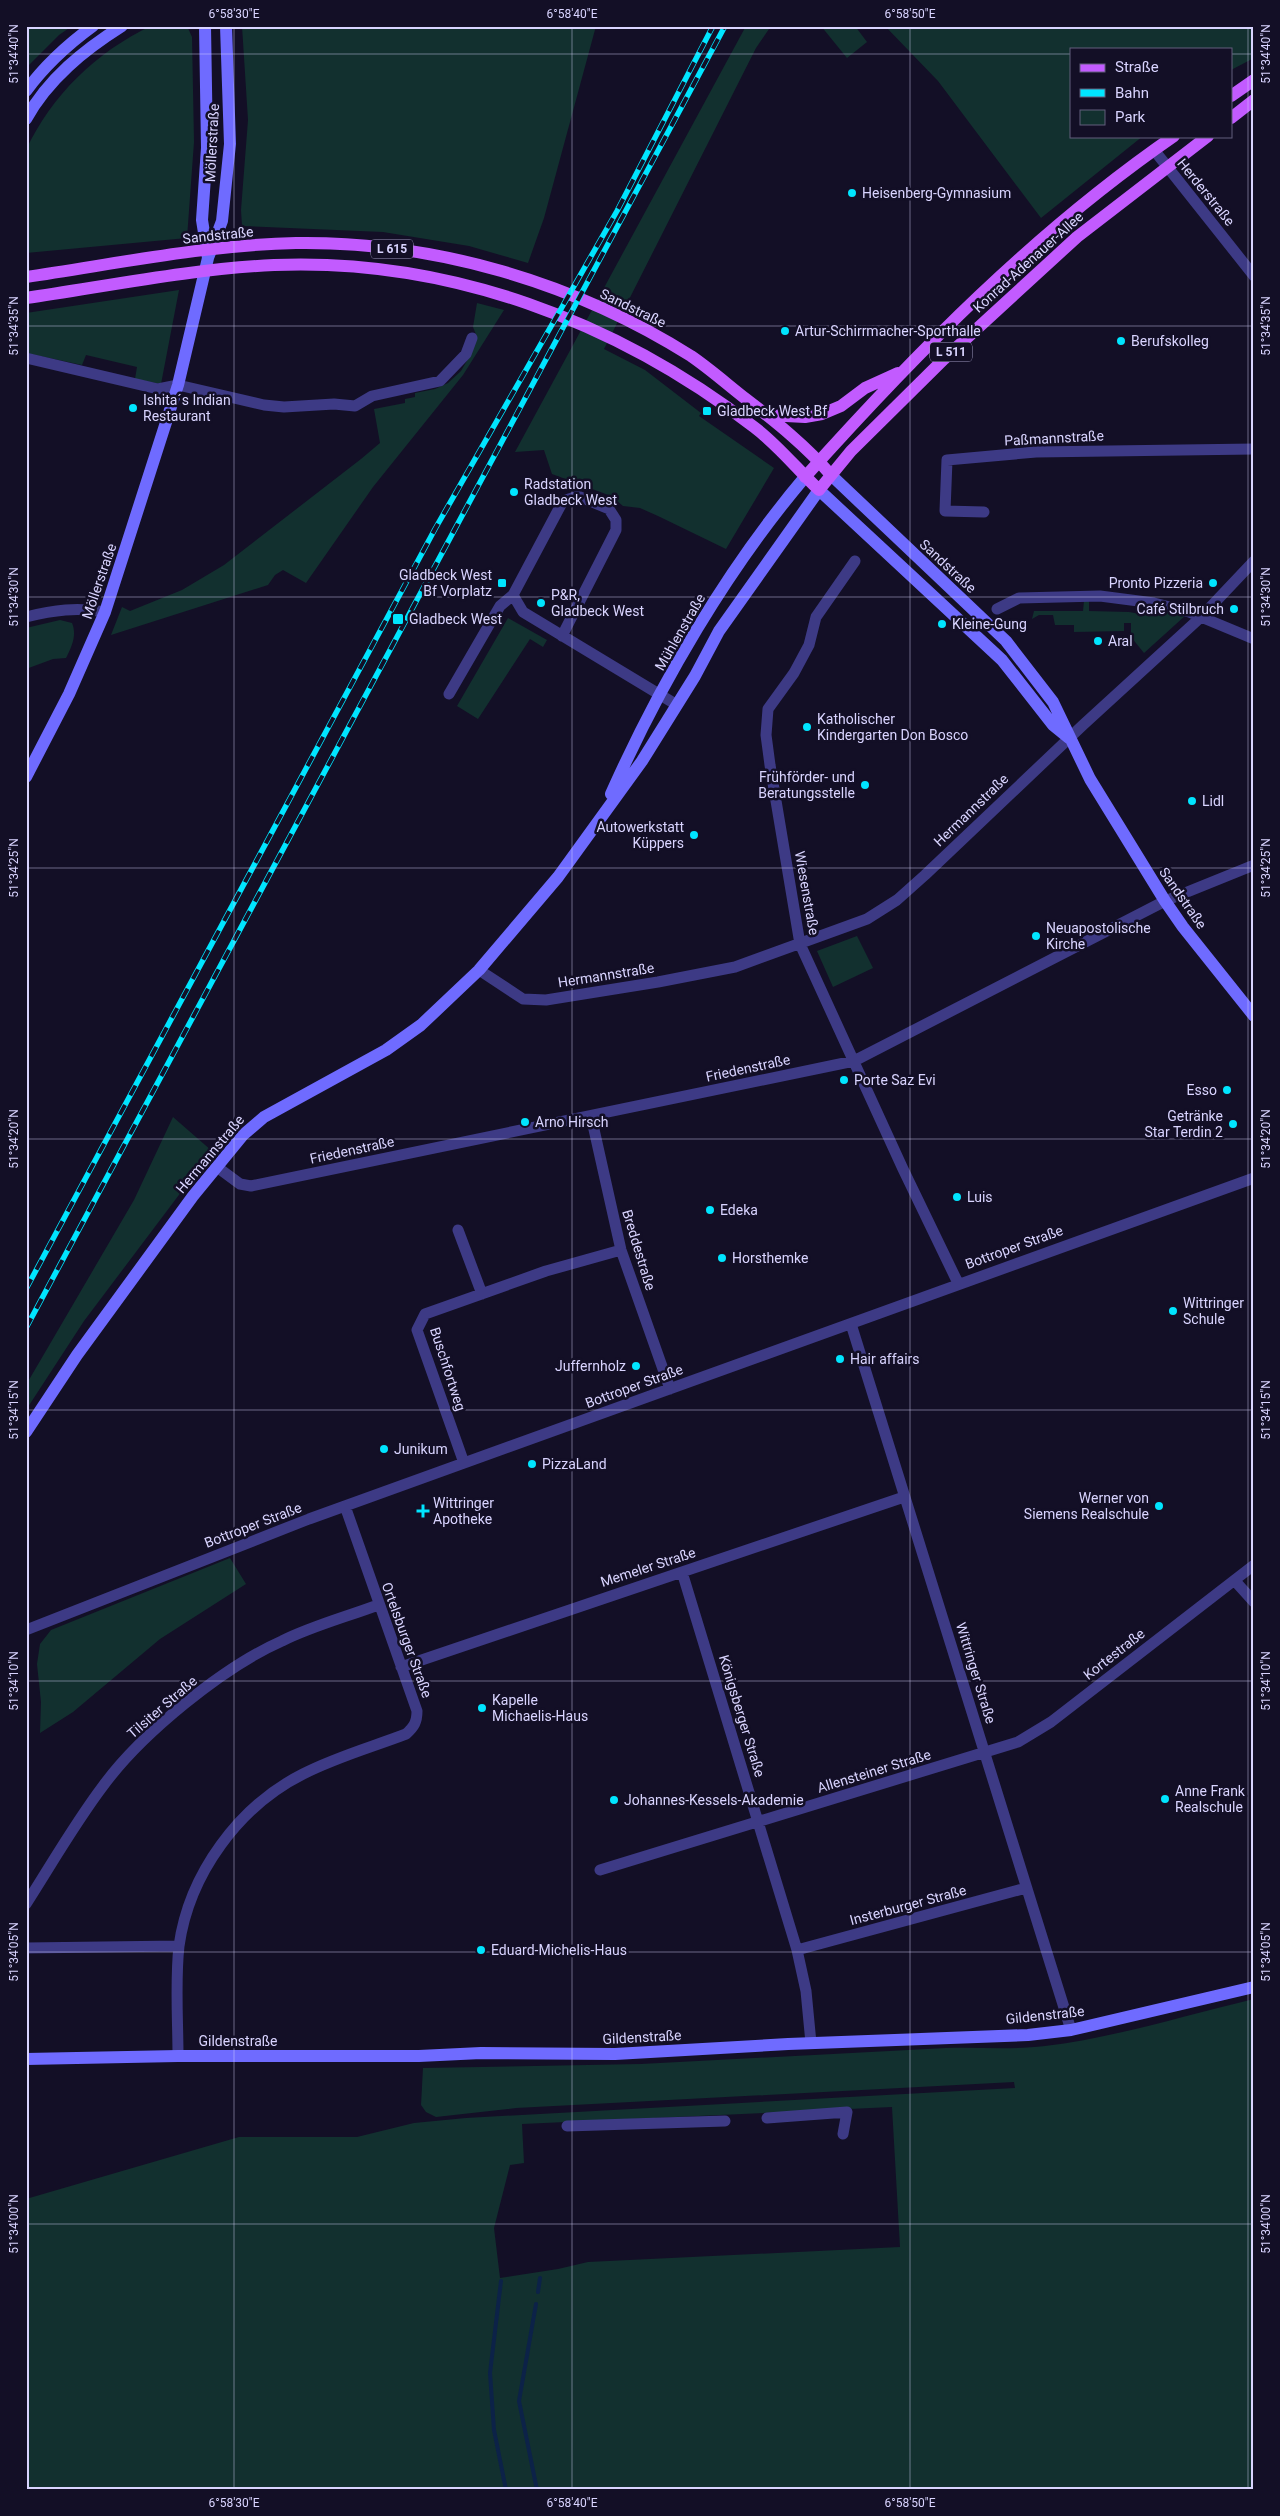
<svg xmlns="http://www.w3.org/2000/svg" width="1280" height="2516" font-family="Roboto,sans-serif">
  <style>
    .green { fill: #12302f; fill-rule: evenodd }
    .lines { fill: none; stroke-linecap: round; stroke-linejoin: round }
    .stream { stroke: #0c2248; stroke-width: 4 }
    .street { stroke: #3d3a85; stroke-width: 11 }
    .secondary { stroke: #6f6bff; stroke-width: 12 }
    .primary { stroke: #c25bff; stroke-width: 12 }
    .rail-casing { stroke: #00e5ff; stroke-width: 5.5 }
    .rail { stroke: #130f26; stroke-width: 4; stroke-dasharray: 11; stroke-linecap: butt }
    .ticks { fill: none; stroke: #d9d4ff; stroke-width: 1; stroke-opacity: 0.45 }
    .poi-dot { fill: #00e5ff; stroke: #130f26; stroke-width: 2 }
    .labels { text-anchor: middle; stroke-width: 5; stroke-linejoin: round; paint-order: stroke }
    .shield { fill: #130f26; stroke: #9e99be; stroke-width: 1 }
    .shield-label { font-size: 12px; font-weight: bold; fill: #d9d4ff }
    .street-label { font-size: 14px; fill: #d9d4ff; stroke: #130f26 }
    .poi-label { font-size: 14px; fill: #d9d4ff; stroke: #130f26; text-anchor: start }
    .neatline { fill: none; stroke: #d9d4ff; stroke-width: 2 }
    .ticks-label { font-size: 12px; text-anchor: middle; fill: #d9d4ff }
  </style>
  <rect width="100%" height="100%" fill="#130f26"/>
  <path class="green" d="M 26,26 L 72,26 L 59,35 L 26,68 Z
    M 151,26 L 187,26 L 192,37 L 194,142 L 187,238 L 26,253 L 26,150 C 52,95 96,52 151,26 Z
    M 242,26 L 596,26 L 544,218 L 528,263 L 469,246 L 383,232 L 242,226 L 241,210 L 248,120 Z
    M 746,26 L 771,26 L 756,48 L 604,349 L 645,370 L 701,413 L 699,416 L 774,468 L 726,549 L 658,516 L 640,508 L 623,506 L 611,496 L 552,474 L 544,450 L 515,452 Z
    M 821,26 L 855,26 L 867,42 L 847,58 Z
    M 885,26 L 1254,26 L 1254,58 L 1231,70 L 1231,49 L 1071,49 L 1071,136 L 1143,136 L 1041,218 L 938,81 Z
    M 179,290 L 161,384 L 135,379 L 137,367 L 86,355 L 82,365 L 26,353 L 26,313 Z
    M 477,303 L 504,310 L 463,375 L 373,487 L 306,583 L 283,570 L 275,575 L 268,585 L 111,635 L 122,607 L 130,611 L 182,590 L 224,565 L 361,459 L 380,443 L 374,409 L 405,403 L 405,399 L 415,397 L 415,393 L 435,389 L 448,383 L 461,371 L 472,352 L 477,337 L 473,327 Z
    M 1084,601 L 1089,601 L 1089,611 L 1129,612 L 1151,616 L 1154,607 L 1186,615 L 1144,653 L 1131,637 L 1131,623 L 1124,623 L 1124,631 L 1074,632 L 1074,625 L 1055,625 L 1053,615 L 1039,615 L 1032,619 L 1034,611 L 1083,611 Z
    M 508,618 L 547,640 L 543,647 L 530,639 L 478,719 L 457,706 Z
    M 60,620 L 72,623 C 77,635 72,646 66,658 L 53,659 L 26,669 L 26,628 Z
    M 857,936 L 873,968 L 833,987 L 817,951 Z
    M 173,1117 L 212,1151 L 84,1321 L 26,1410 L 26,1385 L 134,1200 Z
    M 230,1558 L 246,1584 L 160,1639 L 73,1712 L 40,1733 L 41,1702 L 37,1664 L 40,1644 L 51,1630 Z
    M 1254,1999 L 1254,2490 L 26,2490 L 26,2199 L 239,2137 L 357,2137 L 414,2123 L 466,2118 L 1015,2088 L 1014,2082 L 516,2108 L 436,2117 L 426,2112 L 421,2105 L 423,2068 L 641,2064 L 946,2048 C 979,2047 1012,2050 1045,2046 C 1113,2038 1187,2015 1254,1999 ZM 892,2107 L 900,2247 L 588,2262 L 558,2269 L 500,2278 L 494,2228 L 510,2165 L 524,2163 L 522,2124 Z"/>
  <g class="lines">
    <path class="stream" d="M 501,2281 L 490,2373 L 494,2430 L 506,2490
      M 538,2292 L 540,2278
      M 536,2304 L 519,2401 L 537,2490"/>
    <path class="street" d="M 1154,150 L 1254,276
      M 26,358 L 158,389 L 178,385 L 264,405 L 284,407 L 334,404 L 355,406 L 372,396 L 440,381 L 466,354 L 472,338
      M 984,512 L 945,511 L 947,460 L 1036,452 L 1254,449
      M 855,561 L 816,617 L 809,645 L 794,673 L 768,709 L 766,735 L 770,765 L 800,944 L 903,1169 L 958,1283
      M 513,595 L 523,612 L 677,705
      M 997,609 L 1019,598 L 1100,596 L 1154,603 L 1189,612 L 1254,639
      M 26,617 C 54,610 77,607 105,612
      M 449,694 L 500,606 L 513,595 L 563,501 L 578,496 L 609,509 L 616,520 L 616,530 L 562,636
      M 479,970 L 523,999 L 546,1000 L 658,982 L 735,967 L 867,919 L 897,900 L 925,875 L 1083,725 L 1201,617 L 1254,561
      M 591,1116 L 621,1250 L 670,1389
      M 217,1167 L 240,1184 L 251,1186 L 854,1061 L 1165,901 L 1254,865
      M 458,1230 L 482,1294
      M 851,1324 L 1071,2030
      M 464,1463 L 417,1330 L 425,1314 L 546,1271 L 621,1250
      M 682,1572 L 797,1950 L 806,1991 L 811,2043
      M 1235,1581 L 1254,1602
      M 26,1630 L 309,1519 L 1254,1178
      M 401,1667 L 904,1497
      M 600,1870 L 1018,1742 L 1051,1722 L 1254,1565
      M 26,1904 C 51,1865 75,1823 103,1786 C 141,1734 223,1667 282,1641 C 312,1626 346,1617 378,1605
      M 26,1948 L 179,1946
      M 797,1950 L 1026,1888
      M 178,2056 C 178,2020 175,1982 179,1946 C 189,1874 239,1806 303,1774 C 336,1757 372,1747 406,1734 C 414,1727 417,1722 417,1711 L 345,1506
      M 767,2118 L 847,2112 L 843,2134
      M 567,2126 L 725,2121"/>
    <path class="secondary" d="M 205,26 L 207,148 L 202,220 L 208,258
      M 26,91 C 45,65 67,45 93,26
      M 26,119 C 48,79 84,50 122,26
      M 831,475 L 1006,641 L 1053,702 L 1090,779 L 1165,901 L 1183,927 L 1254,1016
      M 26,777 L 69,694 L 105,612 L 178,385 L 208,258 L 222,221 L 230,144 L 226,26
      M 611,794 C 660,684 727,569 805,477
      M 26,1432 L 77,1355 L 193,1196 L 243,1135 L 264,1117 L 386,1050 L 421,1025 L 479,970 L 558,877 L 642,761 L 695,676 L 719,631 L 819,490 L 1002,660 L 1053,725 L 1069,738
      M 26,2059 L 178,2056 L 419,2056 L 481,2053 L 615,2054 L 788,2044 L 1028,2035 L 1071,2030 L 1254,1987"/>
    <path class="primary" d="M 1231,96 L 1254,80
      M 1231,118 L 1254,100
      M 26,277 C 115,264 205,245 296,243 C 434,241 574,282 691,356 C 710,369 728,385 746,399 C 776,422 806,446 831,475
      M 26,298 C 108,286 191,269 274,265 C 449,258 616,321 754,427 C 778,445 797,469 819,490 L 851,451 L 944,359 L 1077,237 L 1208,136
      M 767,415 L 805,417 L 822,414 L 841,406 L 865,388 L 898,373
      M 805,477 C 917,352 1035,232 1174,136"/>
    <g class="rail-casing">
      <path id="rail" d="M 26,1289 L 435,529 L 617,211 L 713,26
        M 26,1328 L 725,26"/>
    </g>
    <use href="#rail" class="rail"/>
  </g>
  <path class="ticks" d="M 234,26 L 234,2490M 572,26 L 572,2490M 910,26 L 910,2490M 1248,26 L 1248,2490M 26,54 L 1071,54M 1231,54 L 1254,54M 26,326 L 1254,326M 26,597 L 1254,597M 26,868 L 1254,868M 26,1139 L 1254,1139M 26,1410 L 1254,1410M 26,1681 L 1254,1681M 26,1952 L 1254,1952M 26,2224 L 1254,2224"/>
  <g class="poi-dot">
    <circle cx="852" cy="193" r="5"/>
    <circle cx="785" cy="331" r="5"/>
    <circle cx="1121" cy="341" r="5"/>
    <circle cx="133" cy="408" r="5"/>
    <rect x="702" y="406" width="10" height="10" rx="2.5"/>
    <circle cx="514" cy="492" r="5"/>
    <rect x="497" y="578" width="10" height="10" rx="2.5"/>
    <circle cx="1213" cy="583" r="5"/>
    <circle cx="541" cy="603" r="5"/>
    <circle cx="1234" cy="609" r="5"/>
    <rect x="392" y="613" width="12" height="12" rx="2.5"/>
    <circle cx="942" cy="624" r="5"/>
    <circle cx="1098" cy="641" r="5"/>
    <circle cx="807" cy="727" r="5"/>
    <circle cx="865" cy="785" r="5"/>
    <circle cx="1192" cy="801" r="5"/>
    <circle cx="694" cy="835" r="5"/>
    <circle cx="1036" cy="936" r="5"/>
    <circle cx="844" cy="1080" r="5"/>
    <circle cx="1227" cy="1090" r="5"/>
    <circle cx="525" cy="1122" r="5"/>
    <circle cx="1233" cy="1124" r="5"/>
    <circle cx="957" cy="1197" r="5"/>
    <circle cx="710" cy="1210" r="5"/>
    <circle cx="722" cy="1258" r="5"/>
    <circle cx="1173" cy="1311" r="5"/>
    <circle cx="840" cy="1359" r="5"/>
    <circle cx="636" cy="1366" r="5"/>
    <circle cx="384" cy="1449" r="5"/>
    <circle cx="532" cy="1464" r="5"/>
    <circle cx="1159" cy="1506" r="5"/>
    <path d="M420.5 1503.5h5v5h5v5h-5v5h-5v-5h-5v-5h5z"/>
    <circle cx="482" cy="1708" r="5"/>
    <circle cx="1165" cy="1799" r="5"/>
    <circle cx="614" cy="1800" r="5"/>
    <circle cx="481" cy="1950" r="5"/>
  </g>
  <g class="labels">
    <g class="shield">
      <rect x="371" y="239.5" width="42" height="19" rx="4"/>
      <rect x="930" y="342.5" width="42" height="19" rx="4"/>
    </g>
    <g class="shield-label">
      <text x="392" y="253">L 615</text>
      <text x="951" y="356">L 511</text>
    </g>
    <g class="street-label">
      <text transform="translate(212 143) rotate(-87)" y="5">Möllerstraße</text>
      <text transform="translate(1206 192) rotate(51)" y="5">Herderstraße</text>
      <text transform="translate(218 235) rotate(-6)" y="5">Sandstraße</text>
      <text transform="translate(1028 262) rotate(-42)" y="5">Konrad-Adenauer-Allee</text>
      <text transform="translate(633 308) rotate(26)" y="5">Sandstraße</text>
      <text transform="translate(1054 438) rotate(-3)" y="5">Paßmannstraße</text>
      <text transform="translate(948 566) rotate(43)" y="5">Sandstraße</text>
      <text transform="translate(99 581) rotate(-71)" y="5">Möllerstraße</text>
      <text transform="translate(680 632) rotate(-60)" y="5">Mühlenstraße</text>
      <text transform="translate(971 810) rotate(-44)" y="5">Hermannstraße</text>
      <text transform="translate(807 893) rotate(80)" y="5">Wiesenstraße</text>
      <text transform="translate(1183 898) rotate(55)" y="5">Sandstraße</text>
      <text transform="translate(606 975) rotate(-9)" y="5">Hermannstraße</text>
      <text transform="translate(748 1068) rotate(-12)" y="5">Friedenstraße</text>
      <text transform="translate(352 1150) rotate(-12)" y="5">Friedenstraße</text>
      <text transform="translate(210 1154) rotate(-50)" y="5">Hermannstraße</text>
      <text transform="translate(1014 1247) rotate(-20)" y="5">Bottroper Straße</text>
      <text transform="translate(639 1250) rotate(73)" y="5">Breddestraße</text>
      <text transform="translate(448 1369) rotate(72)" y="5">Buschfortweg</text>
      <text transform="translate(634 1386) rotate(-20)" y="5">Bottroper Straße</text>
      <text transform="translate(253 1525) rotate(-21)" y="5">Bottroper Straße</text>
      <text transform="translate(648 1567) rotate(-18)" y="5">Memeler Straße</text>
      <text transform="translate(407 1640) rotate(70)" y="5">Ortelsburger Straße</text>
      <text transform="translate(1114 1654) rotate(-38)" y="5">Kortestraße</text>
      <text transform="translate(976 1673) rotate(73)" y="5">Wittringer Straße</text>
      <text transform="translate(162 1707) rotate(-41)" y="5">Tilsiter Straße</text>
      <text transform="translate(742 1716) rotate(73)" y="5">Königsberger Straße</text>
      <text transform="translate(874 1771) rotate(-17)" y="5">Allensteiner Straße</text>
      <text transform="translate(908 1905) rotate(-15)" y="5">Insterburger Straße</text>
      <text transform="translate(1045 2015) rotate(-6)" y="5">Gildenstraße</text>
      <text transform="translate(642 2037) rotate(-3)" y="5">Gildenstraße</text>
      <text x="238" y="2046">Gildenstraße</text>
    </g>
    <g class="poi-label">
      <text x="862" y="198">Heisenberg-Gymnasium</text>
      <text x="795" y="336">Artur-Schirrmacher-Sporthalle</text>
      <text x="1131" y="346">Berufskolleg</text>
      <text x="143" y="405">Ishita´s Indian<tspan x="143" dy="16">Restaurant</tspan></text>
      <text x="717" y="416">Gladbeck West Bf</text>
      <text x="524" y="489">Radstation<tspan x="524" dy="16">Gladbeck West</tspan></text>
      <text x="492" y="580" text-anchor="end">Gladbeck West<tspan x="492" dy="16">Bf Vorplatz</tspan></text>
      <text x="1203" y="588" text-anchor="end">Pronto Pizzeria</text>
      <text x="551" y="600">P&amp;R,<tspan x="551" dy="16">Gladbeck West</tspan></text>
      <text x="1224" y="614" text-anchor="end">Café Stilbruch</text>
      <text x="409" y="624">Gladbeck West</text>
      <text x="952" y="629">Kleine-Gung</text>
      <text x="1108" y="646">Aral</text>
      <text x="817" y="724">Katholischer<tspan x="817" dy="16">Kindergarten Don Bosco</tspan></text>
      <text x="855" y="782" text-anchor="end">Frühförder- und<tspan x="855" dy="16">Beratungsstelle</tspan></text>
      <text x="1202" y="806">Lidl</text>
      <text x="684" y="832" text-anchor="end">Autowerkstatt<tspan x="684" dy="16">Küppers</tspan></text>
      <text x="1046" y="933">Neuapostolische<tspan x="1046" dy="16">Kirche</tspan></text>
      <text x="854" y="1085">Porte Saz Evi</text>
      <text x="1217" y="1095" text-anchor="end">Esso</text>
      <text x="1223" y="1121" text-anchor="end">Getränke<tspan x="1223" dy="16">Star Terdin 2</tspan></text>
      <text x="535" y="1127">Arno Hirsch</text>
      <text x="967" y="1202">Luis</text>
      <text x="720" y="1215">Edeka</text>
      <text x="732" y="1263">Horsthemke</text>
      <text x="1183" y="1308">Wittringer<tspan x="1183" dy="16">Schule</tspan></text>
      <text x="850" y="1364">Hair affairs</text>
      <text x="626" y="1371" text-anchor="end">Juffernholz</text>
      <text x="394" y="1454">Junikum</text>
      <text x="542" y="1469">PizzaLand</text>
      <text x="1149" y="1503" text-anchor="end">Werner von<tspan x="1149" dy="16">Siemens Realschule</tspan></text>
      <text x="433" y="1508">Wittringer<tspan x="433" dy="16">Apotheke</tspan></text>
      <text x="492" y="1705">Kapelle<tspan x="492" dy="16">Michaelis-Haus</tspan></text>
      <text x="1175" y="1796">Anne Frank<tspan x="1175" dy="16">Realschule</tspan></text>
      <text x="624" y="1805">Johannes-Kessels-Akademie</text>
      <text x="491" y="1955">Eduard-Michelis-Haus</text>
    </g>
  </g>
  <rect width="1280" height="2516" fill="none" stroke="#130f26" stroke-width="55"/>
  <rect x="1070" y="48" width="162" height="90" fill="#130f26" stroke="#625e7d"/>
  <rect x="1080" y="64" width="25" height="8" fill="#c25bff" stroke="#625e7d"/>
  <text x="1115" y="72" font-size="15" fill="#d9d4ff">Straße</text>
  <rect x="1080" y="89" width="25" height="8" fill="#00e5ff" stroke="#625e7d"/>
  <text x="1115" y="98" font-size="15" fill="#d9d4ff">Bahn</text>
  <rect x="1080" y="110" width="25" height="15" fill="#12302f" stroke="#625e7d"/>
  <text x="1115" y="122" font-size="15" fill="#d9d4ff">Park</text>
  <rect x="28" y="28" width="1224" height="2460" class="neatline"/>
  <g class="ticks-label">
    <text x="234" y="18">6°58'30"E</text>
    <text x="572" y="18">6°58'40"E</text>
    <text x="910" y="18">6°58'50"E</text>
    <text transform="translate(14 54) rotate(-90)" y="4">51°34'40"N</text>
    <text transform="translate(1266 54) rotate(-90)" y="4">51°34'40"N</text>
    <text transform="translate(14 326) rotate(-90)" y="4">51°34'35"N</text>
    <text transform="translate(1266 326) rotate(-90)" y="4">51°34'35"N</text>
    <text transform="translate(14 597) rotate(-90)" y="4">51°34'30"N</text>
    <text transform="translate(1266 597) rotate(-90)" y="4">51°34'30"N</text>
    <text transform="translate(14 868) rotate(-90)" y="4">51°34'25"N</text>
    <text transform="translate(1266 868) rotate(-90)" y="4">51°34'25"N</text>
    <text transform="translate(14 1139) rotate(-90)" y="4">51°34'20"N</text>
    <text transform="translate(1266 1139) rotate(-90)" y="4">51°34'20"N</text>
    <text transform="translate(14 1410) rotate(-90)" y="4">51°34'15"N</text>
    <text transform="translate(1266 1410) rotate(-90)" y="4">51°34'15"N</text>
    <text transform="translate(14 1681) rotate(-90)" y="4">51°34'10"N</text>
    <text transform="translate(1266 1681) rotate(-90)" y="4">51°34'10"N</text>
    <text transform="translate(14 1952) rotate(-90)" y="4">51°34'05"N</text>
    <text transform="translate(1266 1952) rotate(-90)" y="4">51°34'05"N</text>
    <text transform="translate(14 2224) rotate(-90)" y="4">51°34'00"N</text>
    <text transform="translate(1266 2224) rotate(-90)" y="4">51°34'00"N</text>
    <text x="234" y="2507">6°58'30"E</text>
    <text x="572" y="2507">6°58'40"E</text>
    <text x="910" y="2507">6°58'50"E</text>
  </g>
</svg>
